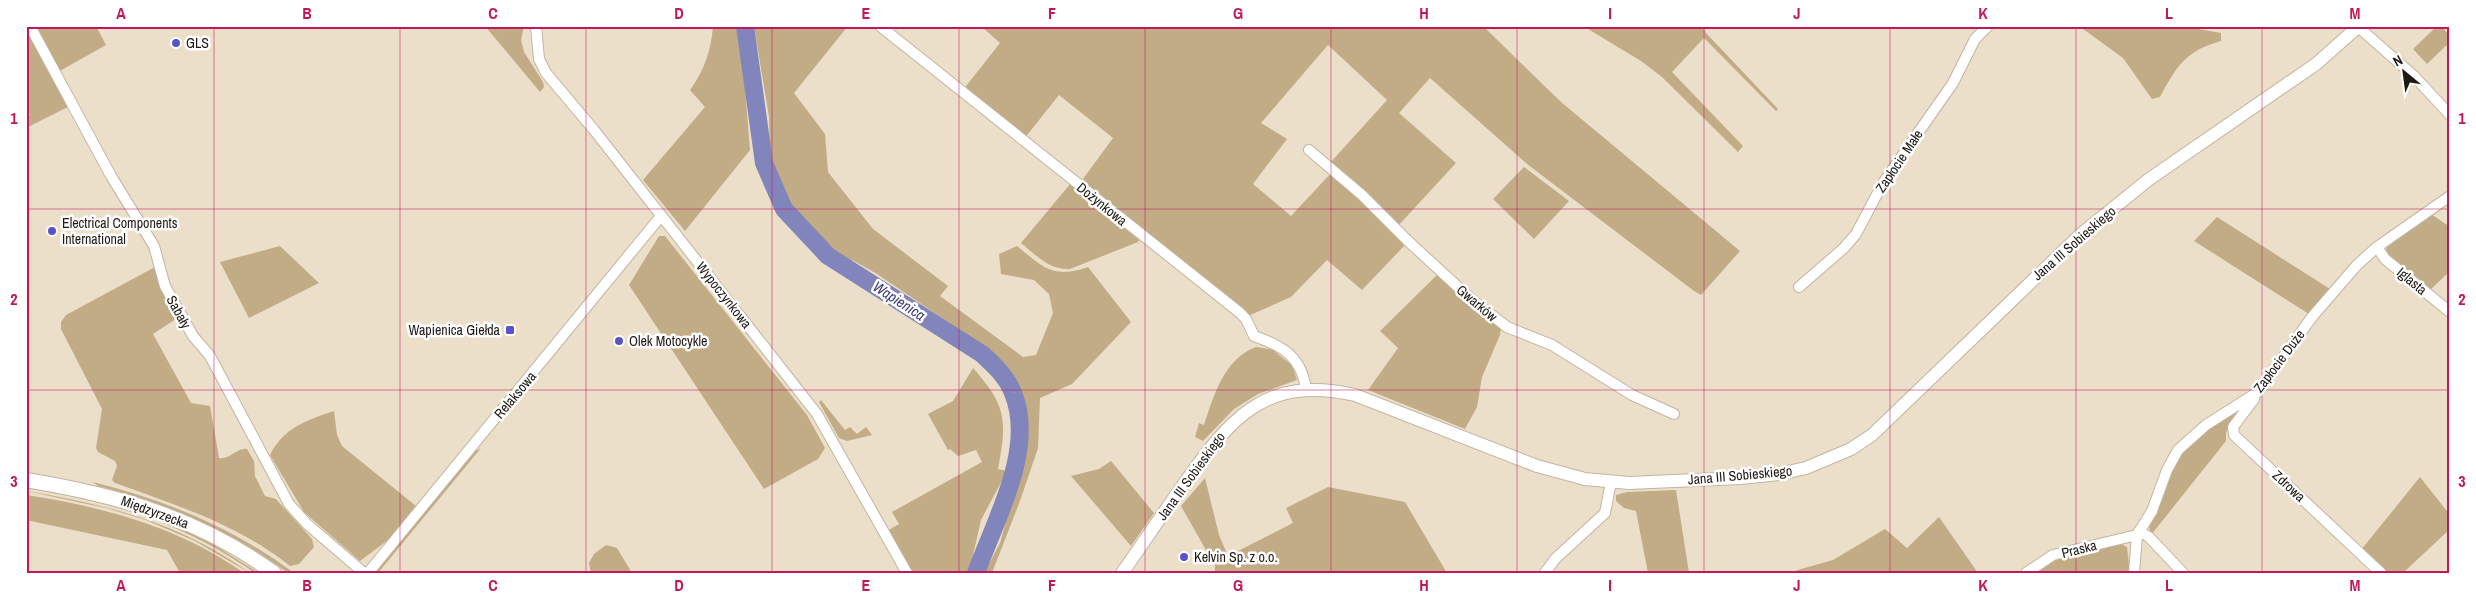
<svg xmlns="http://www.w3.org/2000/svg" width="2476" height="599" font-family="'Archivo Narrow',sans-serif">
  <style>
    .green { fill: #c2ac86 }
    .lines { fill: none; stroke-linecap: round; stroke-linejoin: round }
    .river { stroke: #8185bb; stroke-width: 18 }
    .minor-casing { stroke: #c1b5a1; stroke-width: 12 }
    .tertiary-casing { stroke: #c1b5a1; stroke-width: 14 }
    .secondary-casing { stroke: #c1b5a1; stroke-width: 16 }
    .minor { stroke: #fff; stroke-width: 10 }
    .tertiary { stroke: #fff; stroke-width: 12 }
    .secondary { stroke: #fff; stroke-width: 14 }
    .grid { fill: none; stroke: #c2185b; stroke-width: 1; stroke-opacity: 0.55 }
    .poi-dot { fill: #5953cb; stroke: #fff; stroke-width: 2 }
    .labels { text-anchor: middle; stroke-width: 5; stroke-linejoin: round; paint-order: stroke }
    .poi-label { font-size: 14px; fill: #1e1a13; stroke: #fff; text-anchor: start }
    .street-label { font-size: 14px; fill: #1e1a13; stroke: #fff }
    .water-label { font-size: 15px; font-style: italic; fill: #3c3b7f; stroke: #fff }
    .neatline { fill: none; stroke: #c2185b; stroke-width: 2 }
    .grid-label { font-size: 16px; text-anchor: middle; font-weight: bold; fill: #c2185b }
  </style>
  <rect width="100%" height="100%" fill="#ebdfca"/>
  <path class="green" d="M 26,26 L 70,106 L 26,128 L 26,117 L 30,115 L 26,108 Z
    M 33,26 L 96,26 L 106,45 L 58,72 Z
    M 485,26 L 524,26 L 521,40 L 524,52 L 543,82 L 544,87 L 540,92 Z
    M 713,26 L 740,26 L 750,150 L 685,231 L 643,180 L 705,107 L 690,90 C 704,71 711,51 713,26 Z
    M 754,26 L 848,26 L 794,93 L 825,134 L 828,172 L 873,229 L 948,286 L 940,296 L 1023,357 L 1036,355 L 1053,313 L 1049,294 L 1034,280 L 1001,274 L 999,254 L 1017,246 C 1044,268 1053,279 1088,267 L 1131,322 L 1072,384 L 1040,398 L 1038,448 L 1020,501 L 992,573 L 984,573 L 1000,543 L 1020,471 L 1027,415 L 1024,399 L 1006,367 L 988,349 L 877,274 L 854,261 L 824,248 L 788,208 L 770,162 L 769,117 Z
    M 981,26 L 1483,26 L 1561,102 L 1740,251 L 1701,295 L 1694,291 L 1527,164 L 1430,78 L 1399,113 L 1456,163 L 1397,227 L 1330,163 L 1387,100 L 1328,45 L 1261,123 L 1287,139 L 1253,184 L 1291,216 L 1333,171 L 1407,243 L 1362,290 L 1327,260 L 1291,297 L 1248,316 L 1080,183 L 1113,138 L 1059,95 L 1024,139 L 963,90 L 1000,43 Z
    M 1583,26 L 1703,26 L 1706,33 L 1778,109 L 1776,111 L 1704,38 L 1672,72 L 1743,146 L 1738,152 L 1662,77 L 1641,61 Z
    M 2079,26 L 2181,26 L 2221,33 L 2221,41 C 2185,51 2177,66 2160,97 L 2152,99 L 2123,58 Z
    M 2437,26 L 2441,26 L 2450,36 L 2450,42 L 2427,64 L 2413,49 Z
    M 1524,167 L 1569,201 L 1534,239 L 1493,199 Z
    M 1071,183 L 1140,239 L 1138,242 L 1070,269 C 1049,270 1037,256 1021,243 Z
    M 2431,214 L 2450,227 L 2450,271 L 2429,291 L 2388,256 L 2386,250 L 2388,245 Z
    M 2217,217 L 2330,289 L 2309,314 L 2194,241 Z
    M 659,236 L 665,236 L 807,415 L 825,448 L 818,459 L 764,489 L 629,285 Z
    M 280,246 L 319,283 L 249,318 L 220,262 Z
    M 155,267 L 158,283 L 179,317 L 153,334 L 191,403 L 210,406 L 219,458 C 230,460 237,447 247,449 L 254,461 L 255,476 L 265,496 L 276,499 L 312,539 L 314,547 L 299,564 L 290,566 C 239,525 176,505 115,483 L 112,480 L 117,466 L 115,461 L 98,452 L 96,448 L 102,409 L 61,329 L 61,322 L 66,315 Z
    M 1439,273 L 1501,327 L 1500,335 L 1482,377 L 1477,407 L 1465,429 L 1368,390 L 1398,348 L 1380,331 Z
    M 1256,347 L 1275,350 L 1275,352 L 1292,365 L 1297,380 L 1258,394 L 1234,409 L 1203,441 L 1195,437 L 1199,423 L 1204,425 C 1214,395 1224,359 1256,347 Z
    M 973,368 C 1007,406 1007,421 998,469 L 1007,471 L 981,520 L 969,573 L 910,573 L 887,531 L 899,524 L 892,512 L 982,462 L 976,450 L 958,456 L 950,449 L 948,450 L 928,414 L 953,401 Z
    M 821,400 L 845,430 L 850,427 L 857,434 L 866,427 L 872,435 L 847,441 L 839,438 L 819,402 Z
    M 2248,402 L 2226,432 L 2226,441 L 2151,535 C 2146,521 2155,512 2161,500 C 2167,487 2169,472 2175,459 C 2189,434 2225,418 2248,402 Z
    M 334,411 L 337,435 L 342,446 L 416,506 L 388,540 L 360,561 L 304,512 L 270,455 C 283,428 307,420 334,411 Z
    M 481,448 L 378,573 L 375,573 L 475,451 Z
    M 1111,461 L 1154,513 L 1131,546 L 1071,476 L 1099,469 Z
    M 2420,477 L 2450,515 L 2450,529 L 2403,573 L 2384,573 L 2361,550 Z
    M 1205,478 L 1219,535 L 1228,556 L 1293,523 L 1286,508 L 1328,487 L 1405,502 L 1447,573 L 1215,573 L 1215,566 L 1181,506 Z
    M 93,482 C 165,500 234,528 294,573 L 288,573 C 232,531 165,503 98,486 Z
    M 26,486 L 127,507 L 193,532 L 259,573 L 255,573 C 180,521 115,503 26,488 Z
    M 1676,490 L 1689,573 L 1648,573 L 1636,511 L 1624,508 L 1616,501 L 1616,495 L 1627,492 Z
    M 26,491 C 110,505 180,523 250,573 L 195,541 L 146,520 L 106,508 Z
    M 26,495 C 104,507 179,527 244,573 L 180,573 L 167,550 L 26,520 Z
    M 1939,517 L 1978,573 L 1787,573 L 1833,560 L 1885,529 L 1907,548 Z
    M 2118,542 L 2127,547 L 2130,573 L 2031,573 L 2055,558 Z
    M 606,545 L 617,548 L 632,573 L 591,573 L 589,563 L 594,554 Z"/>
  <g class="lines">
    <path class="river" d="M 745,26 L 764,163 L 784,209 L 828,256 L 982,354 C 994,365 1007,377 1013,393 C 1036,449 995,520 976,573"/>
    <g class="minor-casing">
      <path id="minor" d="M 30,26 L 111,176 L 154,246 L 165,286 L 193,336 L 210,356 L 289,504 L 307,524 L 364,573
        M 536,26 L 539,59 L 546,73 L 594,130 L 817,414 L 907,573
        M 880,26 L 1239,312 L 1246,319 L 1254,336 C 1283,346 1302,357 1306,390
        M 2357,26 L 2414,76 L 2450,115
        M 1309,150 L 1362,195 L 1409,242 L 1470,298 L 1507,327 L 1552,345 L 1632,395 L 1674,414
        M 2377,247 L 2385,259 L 2450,312
        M 1799,287 L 1844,248 L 1856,234 L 1883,183 L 1953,83 L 1975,39 L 1988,26
        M 2254,399 L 2233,427 L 2234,435 L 2381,573
        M 2139,531 L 2149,537 L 2183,573
        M 368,573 L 661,216
        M 1545,573 L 1555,559 L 1605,513 L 1611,482
        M 2026,573 L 2053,555 L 2137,535
        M 2134,573 L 2137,535 L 2152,511 L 2167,470 L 2178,450 L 2206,425 L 2258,392 L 2312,317 L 2357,265 L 2377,247 L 2450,196"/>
    </g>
    <g class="tertiary-casing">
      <path id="tertiary" d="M 1122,573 C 1142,545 1161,516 1181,488 C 1229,420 1264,374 1355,395 L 1537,466 L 1585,479 L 1629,483 L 1741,478 L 1779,474 L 1806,468 L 1851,449 L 1872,435 L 2080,235 L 2148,180 L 2316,64 L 2359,26"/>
    </g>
    <g class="secondary-casing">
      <path id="secondary" d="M 26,480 C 118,495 198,518 274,573"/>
    </g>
    <use href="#minor" class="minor"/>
    <use href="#tertiary" class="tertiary"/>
    <use href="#secondary" class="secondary"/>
  </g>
  <path class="grid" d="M 214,26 L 214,573M 400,26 L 400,573M 586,26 L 586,573M 772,26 L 772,573M 959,26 L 959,573M 1145,26 L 1145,573M 1331,26 L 1331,573M 1517,26 L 1517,573M 1704,26 L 1704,573M 1890,26 L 1890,573M 2076,26 L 2076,573M 2262,26 L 2262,573M 26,209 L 2450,209M 26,390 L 2450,390"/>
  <g class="poi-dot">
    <circle cx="176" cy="43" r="5"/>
    <circle cx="52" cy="231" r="5"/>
    <rect x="505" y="325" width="10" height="10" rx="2.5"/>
    <circle cx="619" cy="341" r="5"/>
    <circle cx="1184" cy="557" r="5"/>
  </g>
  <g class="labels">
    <g class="poi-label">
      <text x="186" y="48">GLS</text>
      <text x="62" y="228">Electrical Components<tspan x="62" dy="16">International</tspan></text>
      <text x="500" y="335" text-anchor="end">Wapienica Giełda</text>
      <text x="629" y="346">Olek Motocykle</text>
      <text x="1194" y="562">Kelvin Sp. z o.o.</text>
    </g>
    <g class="street-label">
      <text transform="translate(1899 161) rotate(-56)" y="5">Zapłocie Małe</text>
      <text transform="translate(1102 204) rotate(39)" y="5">Dożynkowa</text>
      <text transform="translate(2074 243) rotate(-41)" y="5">Jana III Sobieskiego</text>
      <text transform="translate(2412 281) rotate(40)" y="5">Iglasta</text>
      <text transform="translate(724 295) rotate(52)" y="5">Wypoczynkowa</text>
      <text transform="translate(1477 303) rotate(40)" y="5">Gwarków</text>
      <text transform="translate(179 312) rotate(61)" y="5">Sabały</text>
      <text transform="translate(2279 361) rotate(-53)" y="5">Zapłocie Duże</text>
      <text transform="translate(515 395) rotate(-50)" y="5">Relaksowa</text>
      <text transform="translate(1740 475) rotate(-5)" y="5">Jana III Sobieskiego</text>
      <text transform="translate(1191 476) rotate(-54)" y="5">Jana III Sobieskiego</text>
      <text transform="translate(2289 486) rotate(43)" y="5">Zdrowa</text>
      <text transform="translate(155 512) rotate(20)" y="5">Międzyrzecka</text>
      <text transform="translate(2079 549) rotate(-14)" y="5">Praska</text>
    </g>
    <g class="water-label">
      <text transform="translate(899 301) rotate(33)" y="5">Wapienica</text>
    </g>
  </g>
  <rect width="2476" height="599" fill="none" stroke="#ffffff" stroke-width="55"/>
  <g transform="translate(2404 72) rotate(331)" stroke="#ffffff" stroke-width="4" paint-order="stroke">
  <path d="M0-4L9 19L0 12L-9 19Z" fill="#1e1a13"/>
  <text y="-8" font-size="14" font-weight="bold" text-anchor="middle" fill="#1e1a13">N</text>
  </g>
  <rect x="28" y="28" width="2420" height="544" class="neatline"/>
  <g class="grid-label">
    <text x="121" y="19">A</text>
    <text x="307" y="19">B</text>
    <text x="493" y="19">C</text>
    <text x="679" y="19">D</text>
    <text x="866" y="19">E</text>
    <text x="1052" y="19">F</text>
    <text x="1238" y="19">G</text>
    <text x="1424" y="19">H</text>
    <text x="1610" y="19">I</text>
    <text x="1797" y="19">J</text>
    <text x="1983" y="19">K</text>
    <text x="2169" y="19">L</text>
    <text x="2355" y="19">M</text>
    <text x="14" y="124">1</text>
    <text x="2462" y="124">1</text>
    <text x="14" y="305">2</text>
    <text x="2462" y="305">2</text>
    <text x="14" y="487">3</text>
    <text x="2462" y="487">3</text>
    <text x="121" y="591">A</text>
    <text x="307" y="591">B</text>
    <text x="493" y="591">C</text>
    <text x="679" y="591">D</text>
    <text x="866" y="591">E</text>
    <text x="1052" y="591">F</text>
    <text x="1238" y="591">G</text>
    <text x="1424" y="591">H</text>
    <text x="1610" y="591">I</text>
    <text x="1797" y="591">J</text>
    <text x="1983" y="591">K</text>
    <text x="2169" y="591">L</text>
    <text x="2355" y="591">M</text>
  </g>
</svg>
